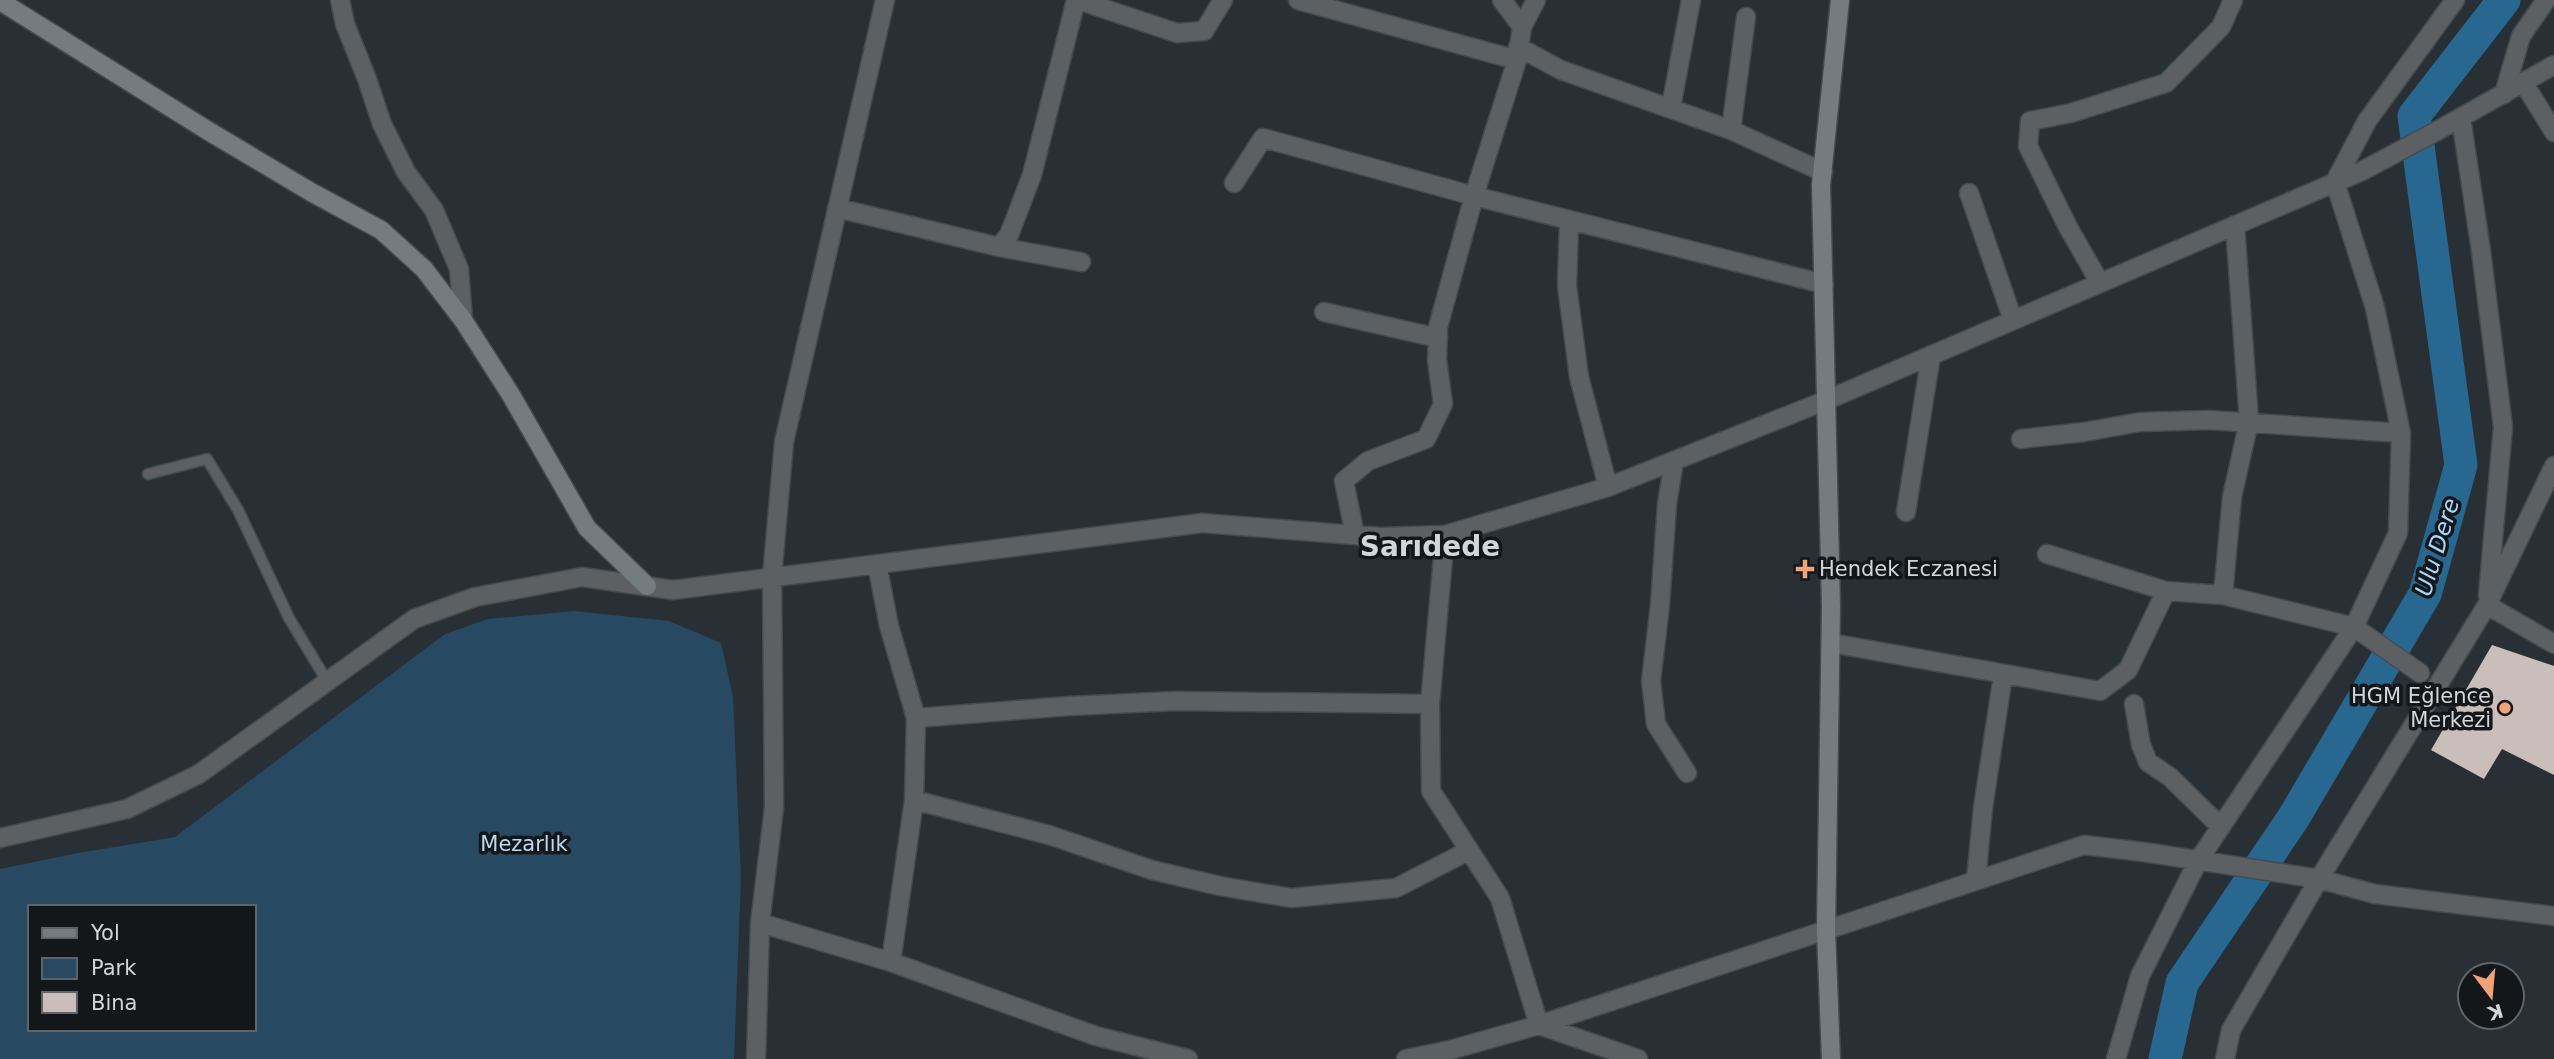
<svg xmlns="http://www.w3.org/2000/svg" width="2554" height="1059" font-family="'DejaVu Sans',sans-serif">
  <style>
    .green { fill: #274961; fill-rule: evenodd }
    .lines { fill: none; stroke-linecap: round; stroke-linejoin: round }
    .river { stroke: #286790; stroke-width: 33 }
    .building { fill: #c9beb9 }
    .lane-casing { stroke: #434b4f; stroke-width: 13 }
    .street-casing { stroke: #434b4f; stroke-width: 21 }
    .secondary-casing { stroke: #434b4f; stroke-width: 21 }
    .lane { stroke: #5c6063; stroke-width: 10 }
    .street { stroke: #5c6063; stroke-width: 18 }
    .secondary { stroke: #757c80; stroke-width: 18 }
    .poi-dot { fill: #f0a278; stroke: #14171a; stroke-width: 2.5 }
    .labels { text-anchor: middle; stroke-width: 7; stroke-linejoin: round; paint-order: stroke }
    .poi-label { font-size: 21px; fill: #d1d6da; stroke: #14171a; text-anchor: start }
    .park-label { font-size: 21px; fill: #b8d9f1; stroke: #14171a }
    .water-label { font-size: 23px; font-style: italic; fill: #a5d7fc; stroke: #14171a }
    .district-label { font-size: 28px; font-weight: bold; fill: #d1d6da; stroke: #14171a }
  </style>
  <rect width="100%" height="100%" fill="#283035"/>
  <path class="green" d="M 574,611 L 669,621 L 721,643 L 733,697 L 741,878 L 734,1059 L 0,1059 L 0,869 L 78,853 L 175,837 L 445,634 L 488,619 ZM 30,907 L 254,907 L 254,1029 L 30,1029 Z"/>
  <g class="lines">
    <path class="river" d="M 2165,1059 L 2182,983 L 2294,817 L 2425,594 L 2461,465 L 2414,116 L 2504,0"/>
  </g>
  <path class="building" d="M 2492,645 L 2554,666 L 2554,775 L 2502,749 L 2484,779 L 2431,750 Z"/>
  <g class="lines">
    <g class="lane-casing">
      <path id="lane" d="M 148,474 L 207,459 L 238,510 L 289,618 L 327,681"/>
    </g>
    <g class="street-casing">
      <path id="street" d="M 340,0 L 345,24 L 367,79 L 382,124 L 406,172 L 434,210 L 459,269 L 463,320
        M 1078,0 L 1177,33 L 1204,31 L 1223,0
        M 1298,0 L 1517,60
        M 1502,0 L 1522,27
        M 1536,0 L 1522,27 L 1517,60 L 1474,196 L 1824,284
        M 1518,47 L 1561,70 L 1731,130 L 1823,172
        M 2523,82 L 2554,132
        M 2504,94 L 2521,36 L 2546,0
        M 1671,107 L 1691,0
        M 2461,118 L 2481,251 L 2503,427 L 2488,595
        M 1731,130 L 1746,17
        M 1234,183 L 1263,138 L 1474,196 L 1438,327 L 1437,360 L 1443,404 L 1426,439 L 1368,461 L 1344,481 L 1355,535
        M 1969,193 L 2013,320
        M 837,208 L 999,247 L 1009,235 L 1032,175 L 1076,0
        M 1569,221 L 1567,286 L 1579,377 L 1608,487
        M 999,247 L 1081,262
        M 2100,283 L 2068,227 L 2028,146 L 2030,121 L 2071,113 L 2166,83 L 2221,27 L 2233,0
        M 1324,312 L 1438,338
        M 2401,433 L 2375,308 L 2335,182 L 2367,121 L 2455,0
        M 2021,439 L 2084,432 L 2140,422 L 2209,420 L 2401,433 L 2398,533 L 2354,627 L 2420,673
        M 1674,461 L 1667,504 L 1660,605 L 1651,681 L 1656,724 L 1687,773
        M 1906,512 L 1931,355
        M 1445,535 L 1430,704 L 1431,791 L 1500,898 L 1539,1025 L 2084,845 L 2144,852 L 2319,879 L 2375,894 L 2554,916
        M 2047,554 L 2166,591
        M 877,564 L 889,626 L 916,718 L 914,800 L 891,962
        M 2223,595 L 2232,497 L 2249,421 L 2235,225
        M 2487,605 L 2554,644
        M 1831,643 L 2100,691 L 2128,670 L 2166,591 L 2223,595 L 2354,627 L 2198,861 L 2140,976 L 2116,1059
        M 2134,704 L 2141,745 L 2148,762 L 2170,777 L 2221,827
        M 916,718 L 1069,706 L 1176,701 L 1430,704
        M 914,800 L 1049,835 L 1152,870 L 1220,886 L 1291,898 L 1396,888 L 1468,851
        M 0,838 L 127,809 L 199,774 L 414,619 L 475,597 L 582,577 L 673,590 L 1202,523 L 1380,537 L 1445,535 L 1608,487 L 1827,400 L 2362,171 L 2435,132 L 2554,65
        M 1976,880 L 1983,808 L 2003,675
        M 760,923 L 774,808 L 772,577 L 784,442 L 885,0
        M 756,1059 L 760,923 L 891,962 L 1096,1036 L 1188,1059
        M 1406,1059 L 1450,1050 L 1539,1025 L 1638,1059
        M 2225,1059 L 2231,1030 L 2319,879 L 2487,605 L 2554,466"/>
    </g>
    <g class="secondary-casing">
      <path id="secondary" d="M 0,1 L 210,132 L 311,192 L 381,230 L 424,269 L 463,320 L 511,395 L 587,528 L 647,586
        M 1831,1059 L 1826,930 L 1831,607 L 1821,185 L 1840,0"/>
    </g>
    <use href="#lane" class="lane"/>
    <use href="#street" class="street"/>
    <use href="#secondary" class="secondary"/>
  </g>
  <g class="poi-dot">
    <path d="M1801.5 558.5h7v7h7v7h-7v7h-7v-7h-7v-7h7z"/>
    <circle cx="2505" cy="708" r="7"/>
  </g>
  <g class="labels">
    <g class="poi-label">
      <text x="1819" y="576">Hendek Eczanesi</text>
      <text x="2491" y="703" text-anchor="end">HGM Eğlence<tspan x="2491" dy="24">Merkezi</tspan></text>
    </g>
    <g class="park-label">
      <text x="524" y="851">Mezarlık</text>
    </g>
    <g class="water-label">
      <text transform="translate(2437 547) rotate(-73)" y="8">Ulu Dere</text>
    </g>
    <g class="district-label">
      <text x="1430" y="556">Sarıdede</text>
    </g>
  </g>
  <rect x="28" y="905" width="228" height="126" fill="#14171a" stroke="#606367" stroke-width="2"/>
  <rect x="42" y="928" width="35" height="10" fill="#757c80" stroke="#606367" stroke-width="2"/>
  <text x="91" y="940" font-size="21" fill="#d1d6da">Yol</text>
  <rect x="42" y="958" width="35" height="21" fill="#274961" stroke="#606367" stroke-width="2"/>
  <text x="91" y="975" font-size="21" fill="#d1d6da">Park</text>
  <rect x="42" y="992" width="35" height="21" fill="#c9beb9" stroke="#606367" stroke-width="2"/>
  <text x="91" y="1010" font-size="21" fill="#d1d6da">Bina</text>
  <g transform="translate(2491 996) rotate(164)"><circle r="33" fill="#14171a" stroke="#606367" stroke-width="2"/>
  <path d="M0-5L12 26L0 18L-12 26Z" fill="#f0a278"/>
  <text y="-10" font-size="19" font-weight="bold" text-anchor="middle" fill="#d1d6da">K</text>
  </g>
</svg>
